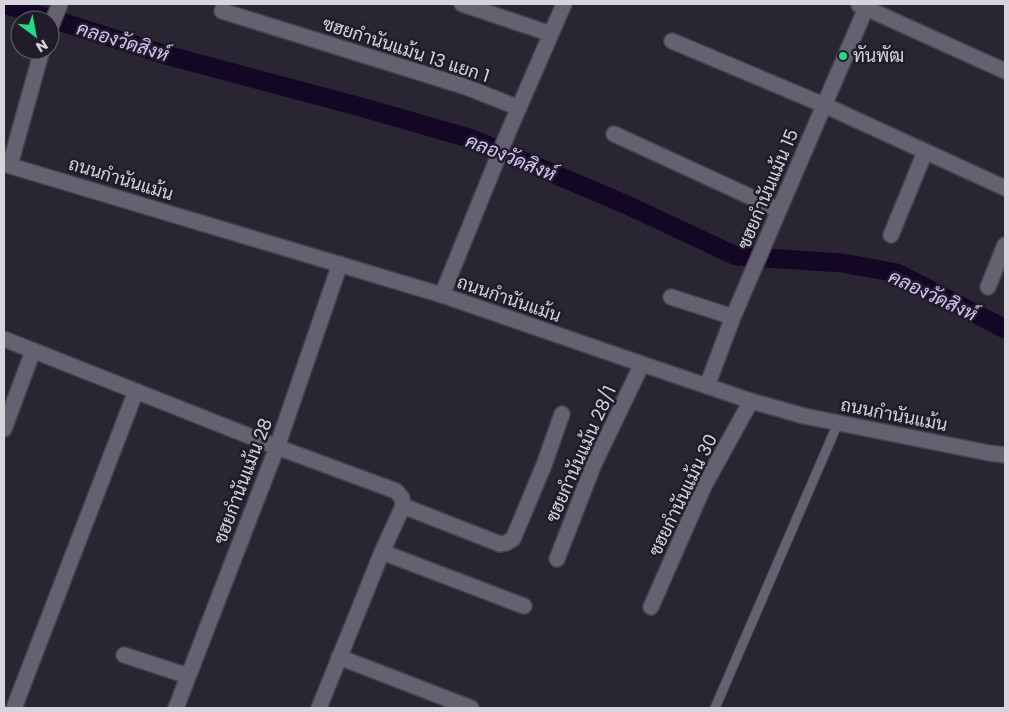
<svg xmlns="http://www.w3.org/2000/svg" width="1009" height="712" font-family="Poppins,Sarabun,sans-serif">
  <style>
    .lines { fill: none; stroke-linecap: round; stroke-linejoin: round }
    .canal { stroke: #130725; stroke-width: 19 }
    .service-casing { stroke: #45414d; stroke-width: 11 }
    .minor-casing { stroke: #45414d; stroke-width: 18 }
    .tertiary-casing { stroke: #45414d; stroke-width: 18 }
    .service { stroke: #666171; stroke-width: 9 }
    .minor { stroke: #666171; stroke-width: 15 }
    .tertiary { stroke: #666171; stroke-width: 15 }
    .poi-dot { fill: #25d886; stroke: #201c29; stroke-width: 2 }
    .labels { text-anchor: middle; stroke-width: 5; stroke-linejoin: round; paint-order: stroke }
    .street-label { font-size: 18px; fill: #d6d4dd; stroke: #201c29 }
    .poi-label { font-size: 18px; fill: #d6d4dd; stroke: #201c29; text-anchor: start }
    .water-label { font-size: 19px; font-style: italic; fill: #d3c4f8; stroke: #201c29 }
  </style>
  <rect width="100%" height="100%" fill="#292533"/>
  <g class="lines">
    <path class="canal" d="M 4,4 L 166,55 L 368,109 L 472,139 L 627,205 L 736,256 L 842,263 L 897,273 L 1005,329"/>
    <g class="service-casing">
      <path id="service" d="M 715,708 L 838,423"/>
    </g>
    <g class="minor-casing">
      <path id="minor" d="M 462,4 L 551,34
        M 859,5 L 1005,71
        M 222,11 L 466,87 L 519,108
        M 50,28 L 60,4
        M 672,41 L 824,105 L 1005,188
        M 614,134 L 779,210
        M 10,165 L 42,50
        M 891,235 L 925,152
        M 988,287 L 1005,245
        M 442,295 L 507,135 L 564,4
        M 671,297 L 733,317
        M 4,339 L 277,447 L 396,491 L 402,498 L 403,506 L 382,552 L 319,708
        M 707,386 L 733,317 L 866,8
        M 4,429 L 33,351
        M 403,506 L 500,544 L 506,543 L 513,539 L 544,465 L 562,414
        M 382,552 L 524,606
        M 557,559 L 594,464 L 642,364
        M 651,607 L 704,486 L 751,401
        M 124,655 L 188,676
        M 339,657 L 471,708
        M 14,708 L 136,391
        M 176,708 L 277,447 L 340,264"/>
    </g>
    <g class="tertiary-casing">
      <path id="tertiary" d="M 4,164 L 442,295 L 642,364 L 751,401 L 804,416 L 989,453 L 1005,455"/>
    </g>
    <use href="#service" class="service"/>
    <use href="#minor" class="minor"/>
    <use href="#tertiary" class="tertiary"/>
  </g>
  <circle class="poi-dot" cx="843" cy="56" r="5"/>
  <g class="labels">
    <g class="street-label">
      <text transform="translate(406 50) rotate(18)" y="6">ซฮยกำนันแม้น 13 แยก 1</text>
      <text transform="translate(121 179) rotate(17)" y="6">ถนนกำนันแม้น</text>
      <text transform="translate(768 189) rotate(-67)" y="6">ซฮยกำนันแม้น 15</text>
      <text transform="translate(509 299) rotate(19)" y="6">ถนนกำนันแม้น</text>
      <text transform="translate(894 415) rotate(11)" y="6">ถนนกำนันแม้น</text>
      <text transform="translate(581 454) rotate(-66)" y="6">ซฮยกำนันแม้น 28/1</text>
      <text transform="translate(243 481) rotate(-69)" y="6">ซฮยกำนันแม้น 28</text>
      <text transform="translate(683 495) rotate(-64)" y="6">ซฮยกำนันแม้น 30</text>
    </g>
    <g class="poi-label">
      <text x="853" y="62">ทันพัฒ</text>
    </g>
    <g class="water-label">
      <text transform="translate(123 41) rotate(17)" y="7">คลองวัดสิงห์</text>
      <text transform="translate(511 157) rotate(22)" y="7">คลองวัดสิงห์</text>
      <text transform="translate(933 295) rotate(25)" y="7">คลองวัดสิงห์</text>
    </g>
  </g>
  <rect width="1009" height="712" fill="none" stroke="#d6d4dd" stroke-width="10"/>
  <g transform="translate(35 35) rotate(148)"><circle r="24" fill="#201c29" stroke="#696671"/>
  <path d="M0-4L9 19L0 12L-9 19Z" fill="#25d886"/>
  <text y="-8" font-size="14" font-weight="bold" text-anchor="middle" fill="#d6d4dd">N</text>
  </g>
</svg>
